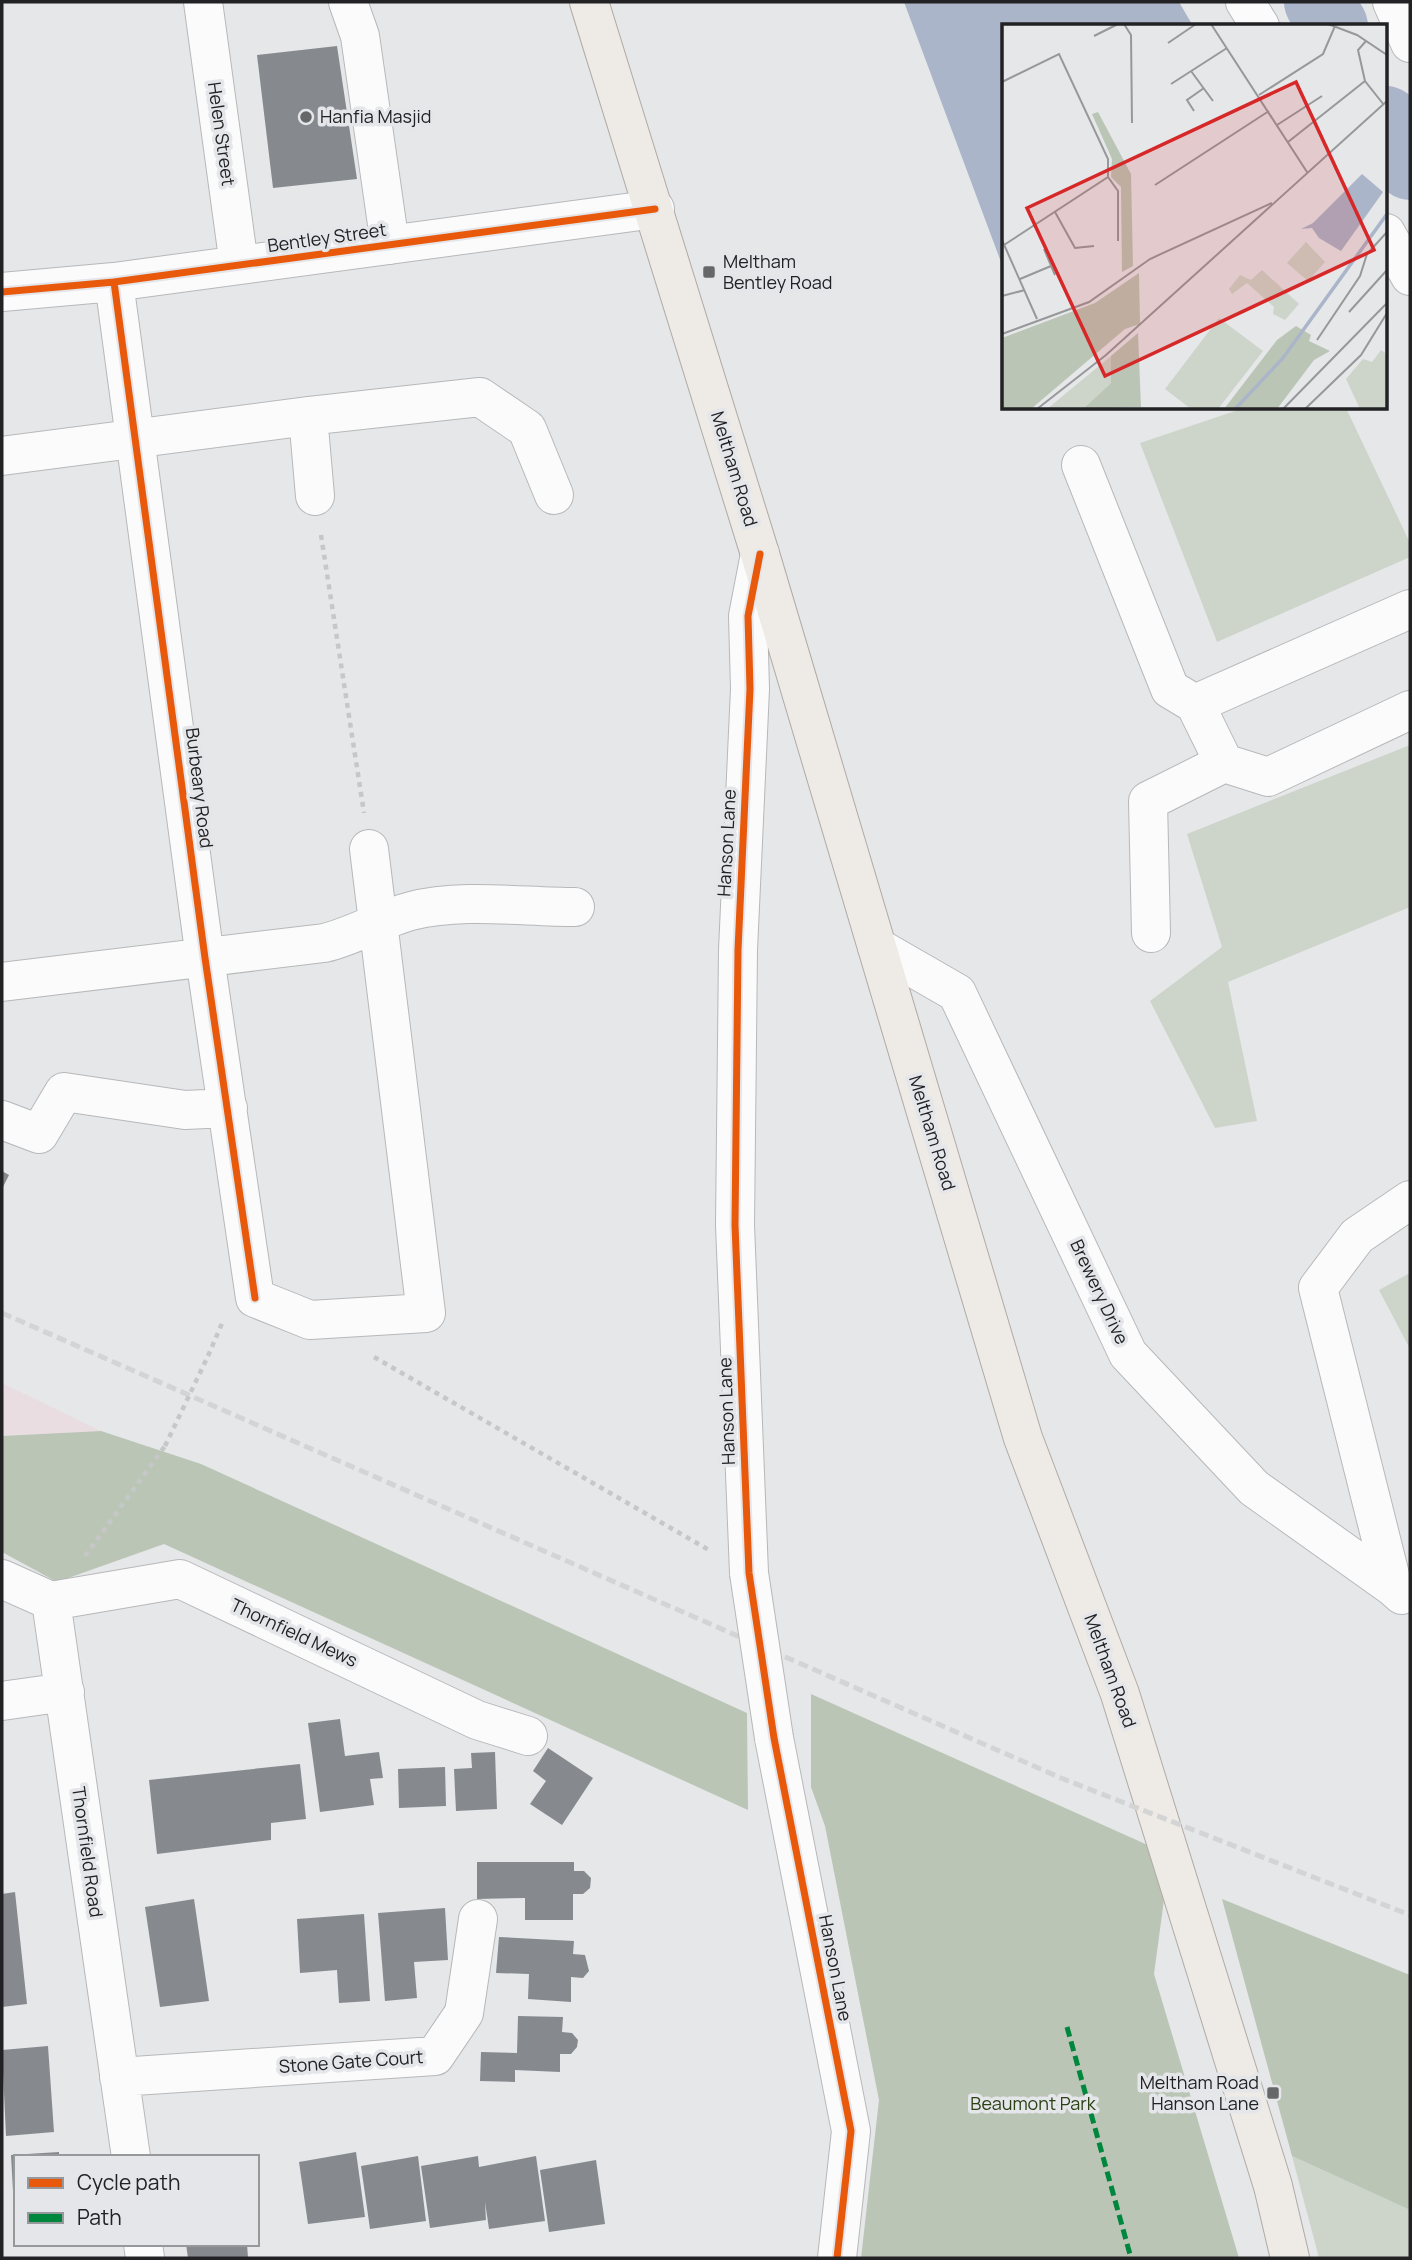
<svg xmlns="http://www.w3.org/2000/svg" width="1412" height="2260" font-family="Manrope,sans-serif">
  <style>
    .industrial { fill: #eadde1 }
    .green { fill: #cdd5ca }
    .forest { fill: #bbc5b6 }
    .water { fill: #aab5c9 }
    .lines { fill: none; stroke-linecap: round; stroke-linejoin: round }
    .river { stroke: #aab5c9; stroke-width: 70 }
    .building { fill: #868a8f }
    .minor-casing { stroke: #b7b8b9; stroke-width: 40 }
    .major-casing { stroke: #b1aaa6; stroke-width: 40 }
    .path { stroke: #c6c7c8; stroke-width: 4.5; stroke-dasharray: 5 5; stroke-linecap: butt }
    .minor { stroke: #fbfbfc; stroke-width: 38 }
    .major { stroke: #eeeae6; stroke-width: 38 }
    .rail { stroke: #d4d4d5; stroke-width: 5; stroke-dasharray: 10 5; stroke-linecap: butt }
    .minor-bridge-casing { stroke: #b7b8b9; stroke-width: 40; stroke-linecap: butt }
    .path-bridge { stroke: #c6c7c8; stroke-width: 4.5; stroke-dasharray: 5 5; stroke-linecap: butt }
    .minor-bridge { stroke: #fbfbfc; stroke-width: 38 }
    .quiet { stroke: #00873e; stroke-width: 5; stroke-dasharray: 10 5; stroke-linecap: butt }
    .cycleway-casing { stroke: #e4e6ea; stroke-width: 11 }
    .cycleway { stroke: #e8590c; stroke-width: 7 }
    .poi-dot { fill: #666769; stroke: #e4e6ea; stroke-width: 2.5 }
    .labels { text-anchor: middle; stroke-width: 7; stroke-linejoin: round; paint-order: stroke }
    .poi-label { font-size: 18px; fill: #222224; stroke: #e4e6ea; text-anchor: start }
    .street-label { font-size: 18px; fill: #222224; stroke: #e4e6ea }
    .park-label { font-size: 18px; fill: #2b4114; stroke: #e4e6ea }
    .inset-river { fill: none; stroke: #aab5c9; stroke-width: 3.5 }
    .inset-road { fill: none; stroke: #97989a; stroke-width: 2 }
    .view { fill: #d62828; fill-opacity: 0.15; stroke: #d62828; stroke-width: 3.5 }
    .inset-edge { fill: none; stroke: #222224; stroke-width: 3.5 }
  </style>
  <rect width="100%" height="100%" fill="#e5e7e9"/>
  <path class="industrial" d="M 2,1383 L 101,1431 L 2,1436 Z"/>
  <path class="green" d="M 1244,408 L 1346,408 L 1410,543 L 1410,557 L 1217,642 L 1140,443 Z
    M 1410,745 L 1410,907 L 1228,982 L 1257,1121 L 1215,1128 L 1150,1001 L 1222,947 L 1187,834 Z
    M 1410,1273 L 1410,1349 L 1379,1290 Z
    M 1292,2156 L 1410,2210 L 1410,2258 L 1319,2258 Z"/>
  <path class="forest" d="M 101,1431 L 201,1464 L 747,1713 L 748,1810 L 164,1544 L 57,1582 L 2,1552 L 2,1436 Z
    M 811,1694 L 1170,1855 L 1154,1974 L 1239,2258 L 861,2258 L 879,2100 L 825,1826 L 811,1787 Z
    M 1222,1899 L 1410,1975 L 1410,2210 L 1292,2156 Z"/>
  <path class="water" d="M 904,2 L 1179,2 L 1193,26 L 1004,26 L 1004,270 Z"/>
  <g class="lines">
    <path class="river" d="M 1319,2 L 1333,26
      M 1386,121 L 1410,165"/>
  </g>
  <path class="building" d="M 337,46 L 357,179 L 273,188 L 257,55 Z
    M 2,1171 L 9,1175 L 2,1189 Z
    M 340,1719 L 345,1756 L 379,1752 L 383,1778 L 370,1779 L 374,1805 L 320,1812 L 308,1723 Z
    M 548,1748 L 593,1778 L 562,1825 L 530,1804 L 546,1781 L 533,1771 Z
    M 495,1752 L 497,1809 L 456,1811 L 454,1769 L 472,1768 L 471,1753 Z
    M 300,1764 L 306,1819 L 271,1823 L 271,1840 L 157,1854 L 149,1780 Z
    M 445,1767 L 446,1806 L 399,1808 L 398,1769 Z
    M 477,1862 L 574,1862 L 574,1871 L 584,1871 L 591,1878 L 590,1888 L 583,1894 L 573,1894 L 573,1920 L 525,1920 L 525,1898 L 477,1899 Z
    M 15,1892 L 27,2004 L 2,2007 L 2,1894 Z
    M 194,1899 L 209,2001 L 160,2007 L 145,1907 Z
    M 445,1908 L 448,1960 L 414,1962 L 417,1998 L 385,2001 L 378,1913 Z
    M 364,1914 L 370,2001 L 339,2003 L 337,1970 L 300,1973 L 297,1919 Z
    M 499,1937 L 574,1941 L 573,1954 L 585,1955 L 589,1971 L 583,1978 L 571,1977 L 571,2002 L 528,1999 L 529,1974 L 496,1973 Z
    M 518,2016 L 563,2017 L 562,2032 L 572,2033 L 578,2040 L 577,2047 L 571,2054 L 560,2054 L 560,2072 L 515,2070 L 515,2082 L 480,2081 L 481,2052 L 517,2053 Z
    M 48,2046 L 54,2132 L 6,2136 L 2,2050 Z
    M 59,2152 L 59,2157 L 16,2157 L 14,2209 L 11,2155 Z
    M 356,2152 L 365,2217 L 308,2224 L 299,2162 Z
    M 418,2156 L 426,2221 L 370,2229 L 361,2166 Z
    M 478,2156 L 479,2167 L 536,2156 L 545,2221 L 489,2229 L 485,2202 L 486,2220 L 430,2228 L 421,2166 Z
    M 596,2160 L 605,2224 L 549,2232 L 540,2170 Z
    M 186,2244 L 247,2244 L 248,2258 L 188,2258 Z"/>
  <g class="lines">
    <g class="minor-casing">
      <path id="minor" d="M 203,2 L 239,265
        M 348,2 L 360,36 L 390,245
        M 1245,2 L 1260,26
        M 1392,2 L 1410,43
        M 1386,233 L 1410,276
        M 114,282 L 205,958 L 255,1298 L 310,1320 L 426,1313 L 369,849
        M 2,292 L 114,282 L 655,209
        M 308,416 L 315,496
        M 2,456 L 308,416 L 480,397 L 527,429 L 554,495
        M 1081,465 L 1170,689 L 1195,704
        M 1224,763 L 1195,704 L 1410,609
        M 1151,933 L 1148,801 L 1224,763 L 1268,777 L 1410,710
        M 877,947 L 957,993 L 1128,1354 L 1254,1488 L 1393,1587
        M 2,982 L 324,943 C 354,936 381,919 411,911 C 462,898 522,907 575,907
        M 2,1120 L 39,1134 L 64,1092 L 185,1110 L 228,1108
        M 749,1573 L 735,1225 L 738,950 L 750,689 L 748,616 L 760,554
        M 2,1579 L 51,1601 L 131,2157
        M 1402,1595 L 1393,1587 L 1318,1288 L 1357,1236 L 1410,1200
        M 51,1601 L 180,1579 L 477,1720 L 528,1736
        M 2,1701 L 65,1692
        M 774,1738 L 851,2131 L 837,2258
        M 119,2077 L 435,2056 L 464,2013 L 478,1919
        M 143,2244 L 145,2258"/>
    </g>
    <g class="major-casing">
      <path id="major" d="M 589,2 L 760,554 L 1023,1438 L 1120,1694 L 1273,2186 L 1290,2258"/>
    </g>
    <path class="path" d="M 321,535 L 364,813
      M 208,1356 L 223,1321
      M 374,1357 L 709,1550
      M 85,1556 L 165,1446"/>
    <use href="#minor" class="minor"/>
    <use href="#major" class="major"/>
    <path class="rail" d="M 2,1313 L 1061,1778 L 1410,1915"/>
    <g class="minor-bridge-casing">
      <path id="minor-bridge" d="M 749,1573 L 774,1738"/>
    </g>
    <path class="path-bridge" d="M 165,1446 L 208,1356"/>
    <use href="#minor-bridge" class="minor-bridge"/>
    <path class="quiet" d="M 1067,2027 L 1131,2258"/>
    <g class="cycleway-casing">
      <path id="cycleway" d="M 114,282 L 205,958 L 255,1298
        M 2,292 L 114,282 L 655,209
        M 760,554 L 748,616 L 750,689 L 738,950 L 735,1225 L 749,1573 L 774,1738 L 851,2131 L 837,2258"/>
    </g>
    <use href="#cycleway" class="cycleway"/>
  </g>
  <g class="poi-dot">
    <circle cx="306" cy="117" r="7"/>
    <rect x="702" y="265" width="14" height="14" rx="3.5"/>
    <rect x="1266" y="2086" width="14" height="14" rx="3.5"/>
  </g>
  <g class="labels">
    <g class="poi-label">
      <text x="320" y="123">Hanfia Masjid</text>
      <text x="723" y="268">Meltham<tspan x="723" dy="21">Bentley Road</tspan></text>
      <text x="1259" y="2089" text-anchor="end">Meltham Road<tspan x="1259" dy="21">Hanson Lane</tspan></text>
    </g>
    <g class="street-label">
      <text transform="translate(221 134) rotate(82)" y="6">Helen Street</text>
      <text transform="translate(327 238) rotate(-8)" y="6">Bentley Street</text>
      <text transform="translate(734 469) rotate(73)" y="6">Meltham Road</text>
      <text transform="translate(199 788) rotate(83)" y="6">Burbeary Road</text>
      <text transform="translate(727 843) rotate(-87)" y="6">Hanson Lane</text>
      <text transform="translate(932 1133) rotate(73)" y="6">Meltham Road</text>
      <text transform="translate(1099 1292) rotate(65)" y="6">Brewery Drive</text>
      <text transform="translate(727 1411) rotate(-92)" y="6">Hanson Lane</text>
      <text transform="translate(294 1633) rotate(25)" y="6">Thornfield Mews</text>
      <text transform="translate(1110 1671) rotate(70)" y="6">Meltham Road</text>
      <text transform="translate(87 1852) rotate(82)" y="6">Thornfield Road</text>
      <text transform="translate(835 1968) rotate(79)" y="6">Hanson Lane</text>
      <text transform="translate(351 2062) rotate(-4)" y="6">Stone Gate Court</text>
    </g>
    <g class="park-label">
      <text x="1033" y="2110">Beaumont Park</text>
    </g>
  </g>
  <g transform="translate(1002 24)">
    <rect width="385" height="385" fill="#e5e7e9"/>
    <path d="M 304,218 L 323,238 L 306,257 L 285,239 ZM 260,246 L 297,280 L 283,296 L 271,290 L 272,283 L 245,259 L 230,270 L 227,265 L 238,251 L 249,256 ZM 217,294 L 261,327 L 216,385 L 189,385 L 163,365 ZM 379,326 L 385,330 L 385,385 L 358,385 L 344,355 L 361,335 L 370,338 ZM 109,332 L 109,359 L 81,385 L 45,385 Z" fill="#cdd5ca"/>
    <path d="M 96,88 L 129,150 L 131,242 L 120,248 L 119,163 L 109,153 L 110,135 L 90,90 ZM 137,249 L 138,300 L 123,305 L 29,385 L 0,385 L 0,314 L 93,279 ZM 294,302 L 309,311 L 307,317 L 328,327 L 312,336 L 275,385 L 222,385 L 275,316 ZM 136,309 L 139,383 L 81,385 L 109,359 L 109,332 Z" fill="#bbc5b6"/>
    <path d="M 360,150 L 381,168 L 339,227 L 317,214 L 310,204 L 299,205 L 311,199 Z" fill="#aab5c9"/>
    <path class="inset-river" d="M 233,385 L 281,334 L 385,190"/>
    <path class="inset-road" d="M 122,0 L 129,11 L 130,99M 209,0 L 305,148M 326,0 L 355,11 L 385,31M 92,12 L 116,0M 364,17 L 356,26 L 363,57 L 382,81M 166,19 L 194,0M 189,47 L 211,77M 0,58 L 57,30 L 106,135 L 106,153 L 2,221M 169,60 L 225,24M 257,71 L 321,30 L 333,2M 192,87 L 185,76 L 202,64M 275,101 L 320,72M 286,118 L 363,57M 106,153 L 116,167 L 116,217M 153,161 L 267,87M 53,188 L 73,224 L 92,222M 0,216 L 35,295M 42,225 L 53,251M 18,255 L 49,242M 0,272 L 23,266M 347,288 L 385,246M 0,310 L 87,278 L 148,235 L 270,179M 315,316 L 358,252 L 365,230 L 385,208M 35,385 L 104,331 L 385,77M 281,385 L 385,279M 303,385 L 359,331 L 385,289"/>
    <path class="view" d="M 294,58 L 372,226 L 103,352 L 25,184 Z"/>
    <rect width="385" height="385" class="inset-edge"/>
  </g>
  <rect width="1412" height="2260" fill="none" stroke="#222224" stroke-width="7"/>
  <rect x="14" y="2155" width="245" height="91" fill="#e4e6ea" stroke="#96989b" stroke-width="2"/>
  <rect x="28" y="2178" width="35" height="10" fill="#e8590c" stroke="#96989b" stroke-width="2"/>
  <text x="77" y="2190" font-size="21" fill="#222224">Cycle path</text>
  <rect x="28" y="2213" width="35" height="10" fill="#00873e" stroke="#96989b" stroke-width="2"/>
  <text x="77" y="2225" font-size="21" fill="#222224">Path</text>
</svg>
